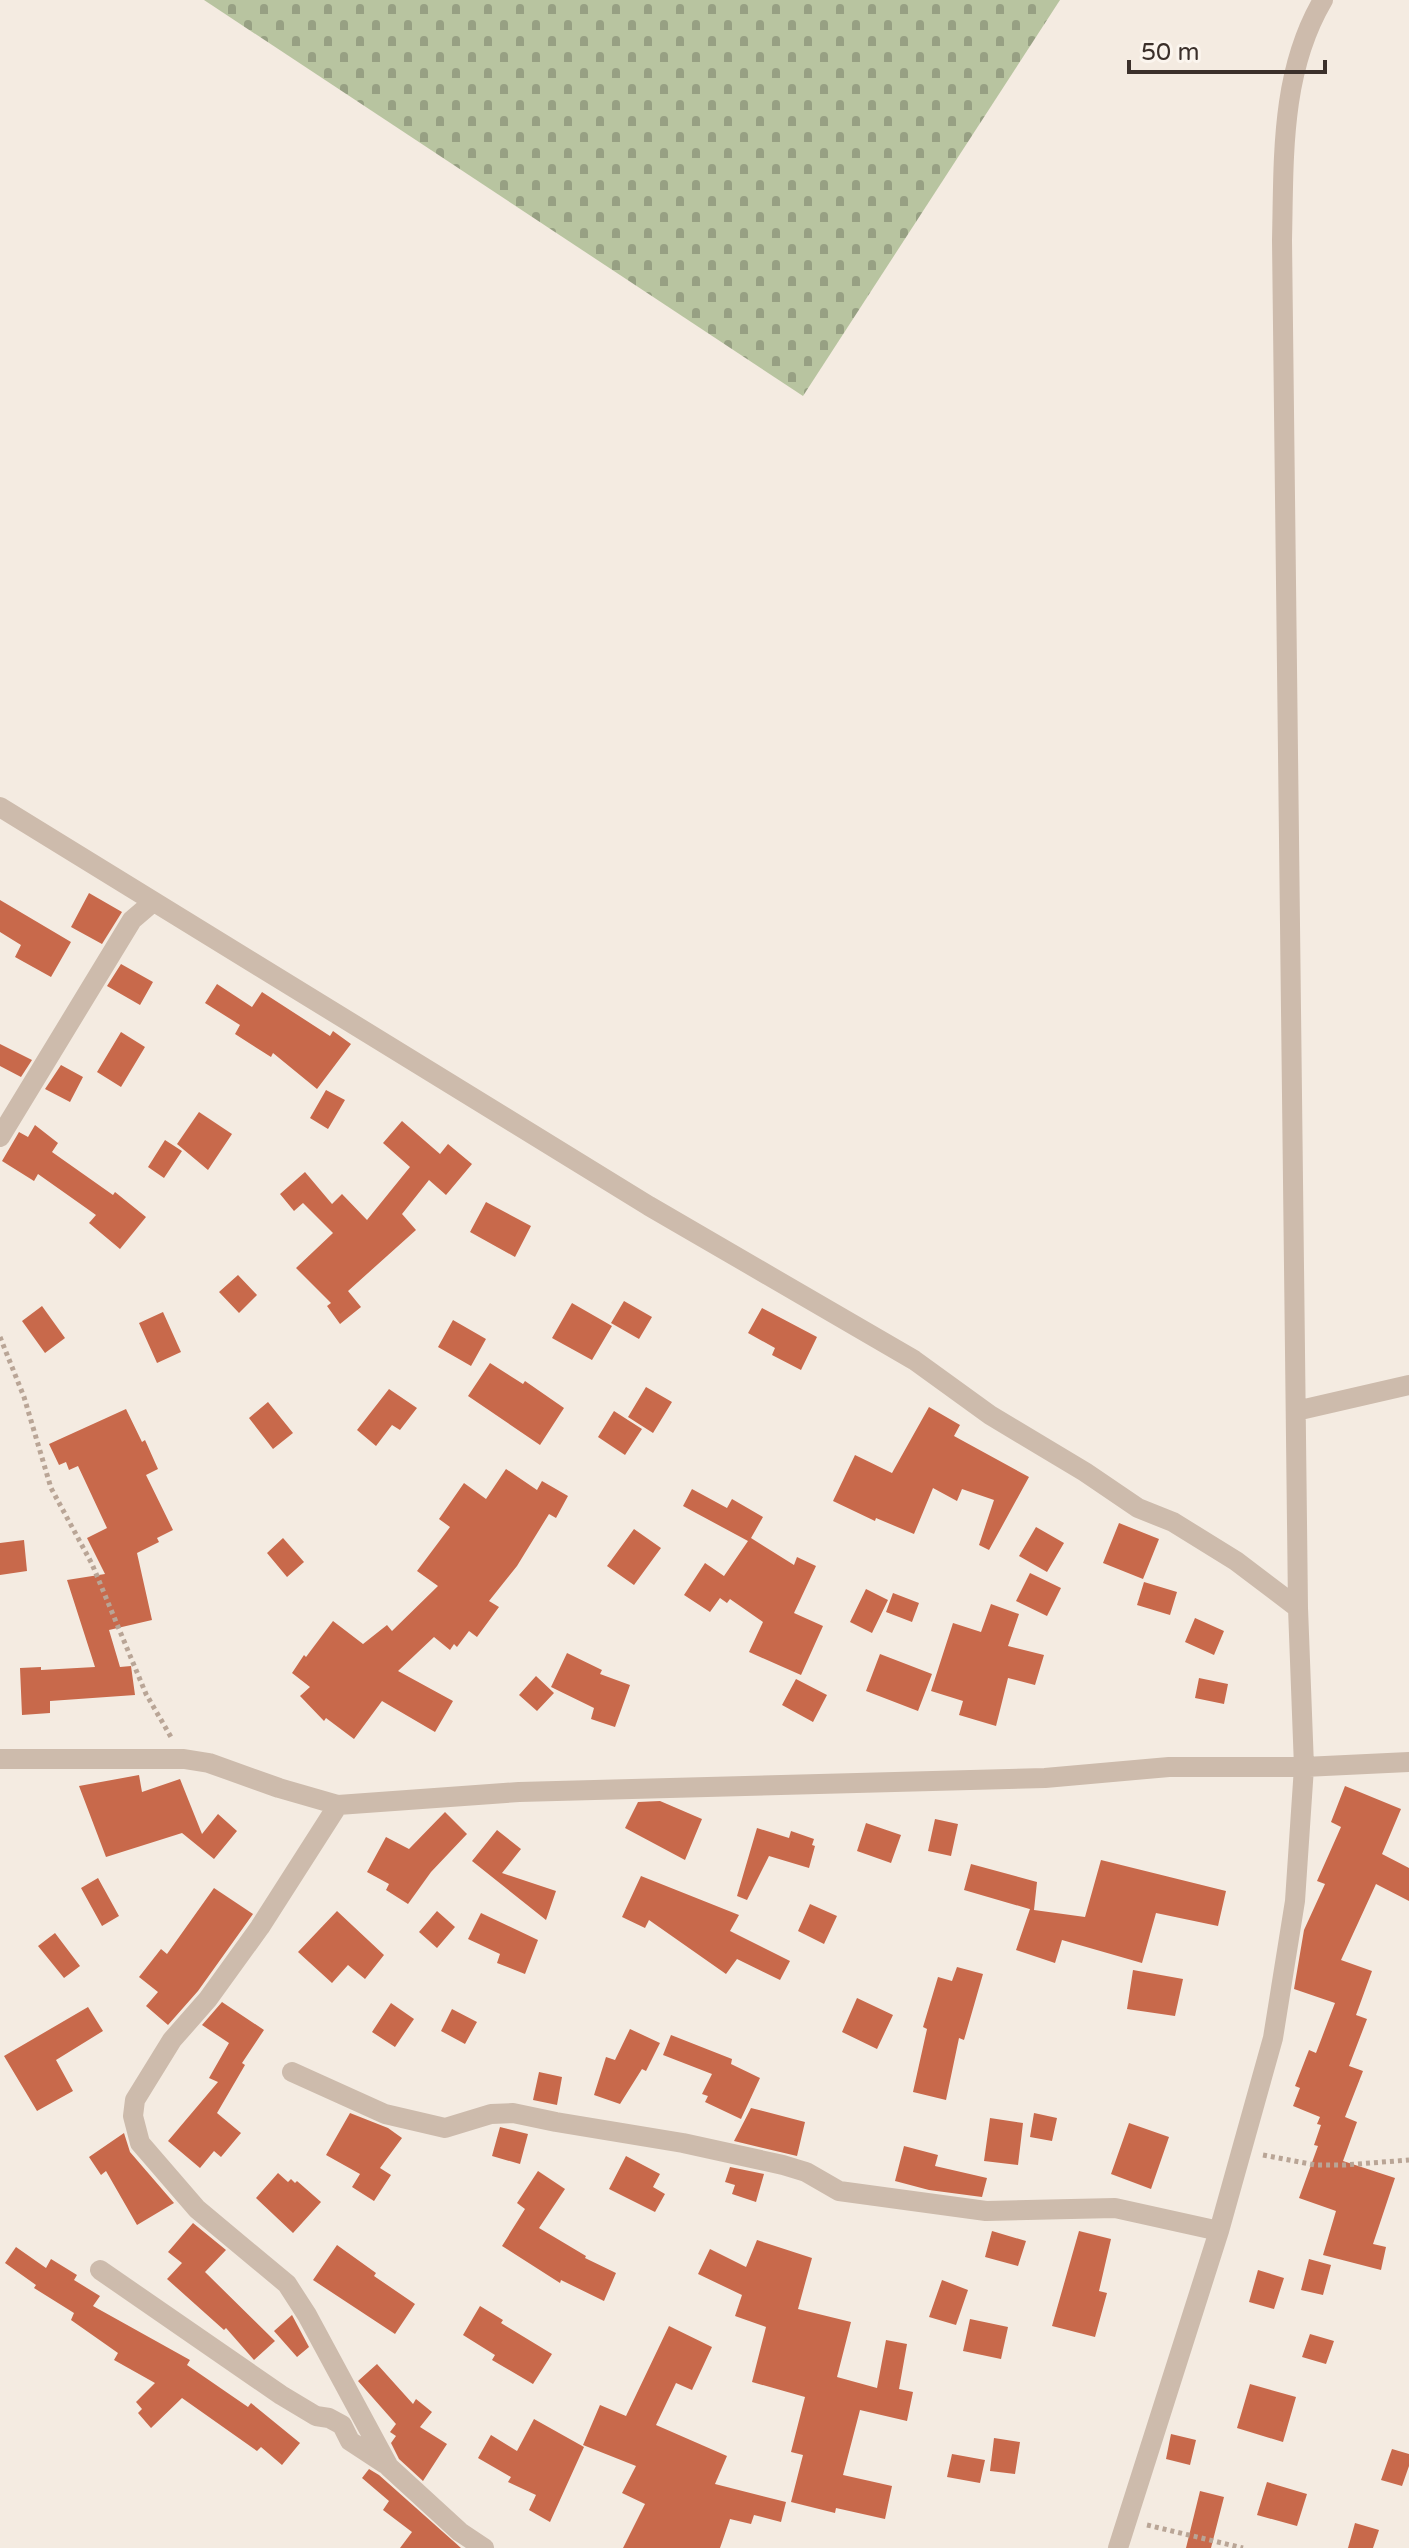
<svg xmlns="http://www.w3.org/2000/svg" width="1409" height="2548" font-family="'Varela Round',sans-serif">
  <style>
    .cemetery { fill: url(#cemetery-stones) }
    .building { fill: #c8694b }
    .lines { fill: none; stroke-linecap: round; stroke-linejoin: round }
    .path { stroke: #b9a596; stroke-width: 5; stroke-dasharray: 4 4; stroke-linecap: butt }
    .minor { stroke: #cdbbac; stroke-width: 20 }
  </style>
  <defs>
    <pattern id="cemetery-stones" width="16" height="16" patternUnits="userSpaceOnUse" patternTransform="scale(2)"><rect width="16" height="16" fill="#b8c4a0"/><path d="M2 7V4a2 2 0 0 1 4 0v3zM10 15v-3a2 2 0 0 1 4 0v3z" fill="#97a083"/></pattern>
  </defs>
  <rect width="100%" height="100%" fill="#f4ebe1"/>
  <path class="cemetery" d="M 204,0 L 1060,0 L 803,396 Z"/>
  <path class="building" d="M 89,893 L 122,912 L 102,944 L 71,927 Z
    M 0,900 L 71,942 L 51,977 L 15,957 L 21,945 L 0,932 Z
    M 121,964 L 153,982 L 140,1005 L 107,986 Z
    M 217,984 L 252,1007 L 262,992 L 330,1036 L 333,1031 L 351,1044 L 317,1089 L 273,1053 L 271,1057 L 235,1034 L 240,1025 L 205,1003 Z
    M 121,1032 L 145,1047 L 121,1087 L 97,1072 Z
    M 0,1044 L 32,1060 L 21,1077 L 0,1066 Z
    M 61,1065 L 83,1077 L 70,1102 L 45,1089 Z
    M 326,1090 L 345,1100 L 328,1129 L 310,1118 Z
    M 199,1112 L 232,1134 L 208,1170 L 177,1144 Z
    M 402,1121 L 440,1154 L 448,1144 L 472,1164 L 446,1195 L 429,1180 L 402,1214 L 416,1230 L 348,1291 L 361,1307 L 340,1324 L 327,1306 L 331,1303 L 296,1268 L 333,1233 L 303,1203 L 294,1211 L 280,1194 L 305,1172 L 332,1204 L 342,1194 L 367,1220 L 410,1167 L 383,1143 Z
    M 35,1125 L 58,1143 L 52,1152 L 113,1195 L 115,1192 L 146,1217 L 120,1249 L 89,1223 L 96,1215 L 38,1174 L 34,1181 L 2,1161 L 19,1132 L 28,1137 Z
    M 165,1140 L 182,1151 L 164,1178 L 148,1167 Z
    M 486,1202 L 531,1226 L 515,1257 L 470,1232 Z
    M 238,1275 L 257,1295 L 239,1313 L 219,1292 Z
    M 624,1301 L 652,1317 L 639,1339 L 611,1323 Z
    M 572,1303 L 612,1326 L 592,1360 L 552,1338 Z
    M 42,1306 L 65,1338 L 45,1353 L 22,1321 Z
    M 762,1308 L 817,1337 L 801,1370 L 772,1355 L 775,1348 L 748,1333 Z
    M 163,1312 L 181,1352 L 157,1363 L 139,1323 Z
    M 453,1320 L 486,1339 L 471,1366 L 438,1347 Z
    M 490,1363 L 523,1384 L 525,1381 L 564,1408 L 540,1445 L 468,1396 Z
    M 646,1387 L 672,1402 L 653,1433 L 628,1417 Z
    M 389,1389 L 417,1408 L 400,1430 L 392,1425 L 376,1446 L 357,1430 Z
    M 268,1402 L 293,1433 L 273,1449 L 249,1418 Z
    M 929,1407 L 960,1425 L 954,1436 L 1029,1477 L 989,1550 L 979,1545 L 994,1500 L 962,1489 L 957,1501 L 933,1488 L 914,1534 L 876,1518 L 875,1521 L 833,1501 L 855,1455 L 892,1473 Z
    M 126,1409 L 142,1442 L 145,1440 L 158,1469 L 146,1475 L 173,1530 L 157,1538 L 159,1542 L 137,1553 L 152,1620 L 109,1630 L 120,1667 L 131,1666 L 135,1695 L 50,1701 L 50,1713 L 22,1715 L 20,1668 L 41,1667 L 41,1670 L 95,1667 L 67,1580 L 105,1574 L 87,1538 L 107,1528 L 78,1466 L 69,1470 L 66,1462 L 59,1465 L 49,1444 Z
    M 614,1411 L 642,1429 L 625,1455 L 598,1437 Z
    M 506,1469 L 537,1490 L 542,1481 L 568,1496 L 556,1518 L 549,1514 L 517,1566 L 489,1601 L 499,1607 L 477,1637 L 469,1631 L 457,1647 L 454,1644 L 450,1650 L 434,1637 L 398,1671 L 453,1701 L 435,1732 L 382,1701 L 354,1739 L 326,1718 L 324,1721 L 300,1696 L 310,1687 L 292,1673 L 304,1655 L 306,1657 L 333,1621 L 363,1644 L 387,1625 L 392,1631 L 438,1586 L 417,1571 L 450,1527 L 439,1519 L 464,1483 L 486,1499 Z
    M 692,1489 L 727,1508 L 732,1499 L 763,1517 L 751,1538 L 794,1565 L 797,1557 L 816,1566 L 794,1613 L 823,1626 L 801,1675 L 749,1652 L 763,1622 L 730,1599 L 727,1603 L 720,1598 L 710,1612 L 684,1595 L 705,1563 L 724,1576 L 748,1541 L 683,1506 Z
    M 1119,1523 L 1159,1539 L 1143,1579 L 1103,1563 Z
    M 1036,1527 L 1064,1543 L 1047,1572 L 1019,1556 Z
    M 634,1529 L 661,1548 L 634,1585 L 607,1566 Z
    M 283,1538 L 304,1562 L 287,1577 L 267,1553 Z
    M 24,1540 L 27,1571 L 0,1575 L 0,1543 Z
    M 1030,1573 L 1061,1588 L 1047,1616 L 1016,1601 Z
    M 1144,1582 L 1177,1592 L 1170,1615 L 1137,1605 Z
    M 866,1589 L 888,1600 L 872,1633 L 850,1622 Z
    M 893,1593 L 919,1603 L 912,1622 L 886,1612 Z
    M 991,1604 L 1019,1614 L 1008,1646 L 1044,1655 L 1035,1685 L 1008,1678 L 996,1726 L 959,1715 L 963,1701 L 931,1691 L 953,1623 L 981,1632 Z
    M 1195,1618 L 1224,1631 L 1214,1655 L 1185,1642 Z
    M 567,1653 L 602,1670 L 600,1674 L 630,1685 L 615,1727 L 591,1719 L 594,1708 L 551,1687 Z
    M 880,1654 L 932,1674 L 918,1711 L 866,1691 Z
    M 536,1676 L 554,1693 L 537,1711 L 519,1695 Z
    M 1199,1678 L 1228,1684 L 1224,1704 L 1195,1698 Z
    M 796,1679 L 827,1695 L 813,1722 L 782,1705 Z
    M 139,1775 L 142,1792 L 180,1779 L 202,1834 L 218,1814 L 237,1831 L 214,1859 L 182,1833 L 106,1857 L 79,1786 Z
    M 1345,1786 L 1401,1809 L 1382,1854 L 1409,1868 L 1409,1901 L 1376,1884 L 1341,1960 L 1372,1971 L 1356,2015 L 1367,2019 L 1349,2066 L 1363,2071 L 1345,2117 L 1357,2122 L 1343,2161 L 1395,2178 L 1373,2244 L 1386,2247 L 1381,2270 L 1323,2255 L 1336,2211 L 1299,2198 L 1318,2146 L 1314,2145 L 1321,2125 L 1317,2124 L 1320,2117 L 1293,2106 L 1300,2088 L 1295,2086 L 1309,2050 L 1316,2053 L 1335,2003 L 1294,1989 L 1304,1930 L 1325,1884 L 1317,1881 L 1341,1827 L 1331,1822 Z
    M 660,1801 L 702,1819 L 685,1860 L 625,1828 L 638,1802 Z
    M 445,1812 L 467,1834 L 431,1872 L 408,1904 L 386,1890 L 389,1884 L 367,1872 L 386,1837 L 409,1849 Z
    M 935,1819 L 958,1824 L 951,1856 L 928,1851 Z
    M 866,1823 L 901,1835 L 891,1863 L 857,1851 Z
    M 757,1828 L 789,1838 L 791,1831 L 814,1839 L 812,1845 L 815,1846 L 809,1868 L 769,1856 L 747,1900 L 737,1896 Z
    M 497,1830 L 521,1849 L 502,1873 L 556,1891 L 546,1920 L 472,1861 Z
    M 1101,1860 L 1226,1891 L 1218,1926 L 1156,1913 L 1142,1963 L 1062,1940 L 1055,1963 L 1016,1950 L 1030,1909 L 1033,1910 L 964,1890 L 971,1864 L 1037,1882 L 1034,1910 L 1085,1917 Z
    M 641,1876 L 739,1915 L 730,1931 L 790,1961 L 780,1980 L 737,1959 L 726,1974 L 649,1920 L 645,1928 L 622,1917 Z
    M 98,1878 L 119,1916 L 102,1926 L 81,1888 Z
    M 214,1888 L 253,1914 L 198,1991 L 168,2025 L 146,2006 L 158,1992 L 139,1977 L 161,1949 L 167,1954 Z
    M 810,1904 L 837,1916 L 824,1944 L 798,1931 Z
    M 337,1911 L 384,1955 L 365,1979 L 348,1965 L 332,1983 L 298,1952 Z
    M 437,1911 L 455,1927 L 437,1948 L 419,1932 Z
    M 481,1913 L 538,1940 L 525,1974 L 497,1963 L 500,1954 L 468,1939 Z
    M 55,1933 L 80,1966 L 64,1978 L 38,1946 Z
    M 957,1967 L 983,1974 L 964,2040 L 959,2038 L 946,2100 L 913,2092 L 927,2029 L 923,2027 L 938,1977 L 952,1981 Z
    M 1133,1970 L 1183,1979 L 1175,2016 L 1127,2009 Z
    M 857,1998 L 893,2015 L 877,2049 L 842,2032 Z
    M 222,2002 L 264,2030 L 242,2063 L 245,2065 L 217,2113 L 241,2133 L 221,2157 L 214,2151 L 200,2168 L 168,2141 L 218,2082 L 209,2078 L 229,2043 L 202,2025 Z
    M 391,2003 L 414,2019 L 395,2047 L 372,2032 Z
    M 88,2007 L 103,2031 L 56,2060 L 73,2091 L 37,2111 L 4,2056 Z
    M 452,2009 L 477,2022 L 465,2044 L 441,2031 Z
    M 630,2029 L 660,2043 L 646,2071 L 642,2069 L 620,2104 L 594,2095 L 606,2057 L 615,2060 Z
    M 671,2035 L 732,2059 L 731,2064 L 760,2078 L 741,2119 L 705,2102 L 708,2096 L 702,2094 L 712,2074 L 663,2055 Z
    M 539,2072 L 562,2077 L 557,2105 L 533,2100 Z
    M 751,2108 L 805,2122 L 797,2156 L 734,2141 Z
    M 350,2113 L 388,2128 L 402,2138 L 380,2168 L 391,2175 L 374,2201 L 352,2187 L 360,2174 L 326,2155 Z
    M 1034,2113 L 1057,2118 L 1052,2141 L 1030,2137 Z
    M 990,2118 L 1023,2123 L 1018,2165 L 984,2161 Z
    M 1129,2123 L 1169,2137 L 1151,2189 L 1111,2174 Z
    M 500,2127 L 528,2134 L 520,2164 L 492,2156 Z
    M 124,2133 L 130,2152 L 174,2203 L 137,2225 L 106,2171 L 101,2175 L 89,2157 Z
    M 904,2146 L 938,2155 L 935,2166 L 987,2178 L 982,2197 L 929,2190 L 895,2181 Z
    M 626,2156 L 660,2174 L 653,2187 L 665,2194 L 655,2212 L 609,2189 Z
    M 730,2167 L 764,2174 L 756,2202 L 732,2194 L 735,2185 L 725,2182 Z
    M 538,2171 L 565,2189 L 539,2228 L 586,2256 L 585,2258 L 616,2273 L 604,2301 L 561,2280 L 560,2283 L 502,2246 L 525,2209 L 517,2203 Z
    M 278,2173 L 288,2182 L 291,2179 L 295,2183 L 297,2181 L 321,2202 L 293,2233 L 256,2198 Z
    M 193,2223 L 226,2250 L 205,2272 L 275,2341 L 254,2360 L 226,2328 L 224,2330 L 167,2279 L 182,2263 L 168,2252 Z
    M 992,2231 L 1026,2241 L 1018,2266 L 985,2257 Z
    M 1079,2231 L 1111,2239 L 1099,2291 L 1107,2293 L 1095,2337 L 1052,2326 Z
    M 757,2240 L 812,2258 L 798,2309 L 851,2322 L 837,2377 L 877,2388 L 886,2340 L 907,2344 L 899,2389 L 913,2392 L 907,2421 L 860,2410 L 843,2475 L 892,2486 L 885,2519 L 836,2508 L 835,2513 L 791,2502 L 803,2455 L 791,2452 L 805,2397 L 752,2382 L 766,2327 L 735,2316 L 742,2295 L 698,2274 L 710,2249 L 746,2267 Z
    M 337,2245 L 376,2273 L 374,2276 L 415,2304 L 395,2334 L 313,2280 Z
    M 16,2247 L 46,2268 L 51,2259 L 77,2275 L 74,2280 L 100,2296 L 93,2306 L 190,2360 L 187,2365 L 248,2407 L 251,2403 L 300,2443 L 282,2465 L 261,2447 L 257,2451 L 182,2398 L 151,2428 L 138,2413 L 142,2409 L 136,2402 L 155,2383 L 114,2360 L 118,2353 L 71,2320 L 74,2313 L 34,2288 L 36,2285 L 5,2263 Z
    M 1309,2259 L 1331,2265 L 1323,2295 L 1301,2290 Z
    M 1258,2270 L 1284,2278 L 1274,2309 L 1249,2302 Z
    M 942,2280 L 968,2290 L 956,2325 L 929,2317 Z
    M 480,2306 L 503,2320 L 501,2323 L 552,2354 L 533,2384 L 492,2360 L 495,2355 L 463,2335 Z
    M 292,2315 L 309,2347 L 297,2357 L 274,2331 Z
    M 970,2319 L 1008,2327 L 1001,2359 L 963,2351 Z
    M 669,2326 L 712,2347 L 692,2390 L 676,2383 L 656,2425 L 727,2456 L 715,2484 L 786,2502 L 781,2522 L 754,2515 L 751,2524 L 730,2519 L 720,2548 L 623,2548 L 645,2504 L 622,2493 L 636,2466 L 583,2445 L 600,2405 L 626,2416 Z
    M 1310,2334 L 1334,2341 L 1326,2364 L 1302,2357 Z
    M 377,2364 L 413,2404 L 416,2399 L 432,2412 L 420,2427 L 447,2444 L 423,2481 L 399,2459 L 391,2443 L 396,2436 L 390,2432 L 396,2424 L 358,2381 Z
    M 1250,2384 L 1296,2397 L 1283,2442 L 1237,2428 Z
    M 534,2419 L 584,2447 L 550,2522 L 529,2510 L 536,2495 L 508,2482 L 511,2477 L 478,2458 L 491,2435 L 517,2451 Z
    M 1171,2434 L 1196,2440 L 1190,2465 L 1166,2459 Z
    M 994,2438 L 1020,2442 L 1015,2474 L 990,2471 Z
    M 1392,2449 L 1409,2454 L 1409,2466 L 1402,2486 L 1381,2480 Z
    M 952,2454 L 985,2460 L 980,2483 L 947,2477 Z
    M 369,2469 L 379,2475 L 461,2548 L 400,2548 L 412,2532 L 383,2510 L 389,2501 L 362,2478 Z
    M 1267,2482 L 1307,2494 L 1297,2526 L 1257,2515 Z
    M 1200,2491 L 1224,2497 L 1211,2548 L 1186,2548 Z
    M 1355,2523 L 1379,2530 L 1373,2548 L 1348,2548 Z"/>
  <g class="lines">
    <path class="path" d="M 0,1337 L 24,1397 L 51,1488 L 92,1564 L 146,1694 L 171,1737
      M 1263,2155 L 1315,2165 L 1345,2165 L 1409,2160
      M 1147,2525 L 1243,2548"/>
    <path class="minor" d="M 0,807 L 649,1206 L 914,1360 L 990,1415 L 1085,1472 L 1138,1508 L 1173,1522 L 1236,1561 L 1298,1608
      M 0,1137 L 132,920 L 153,902
      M 1296,1411 L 1409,1385
      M 0,1759 L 184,1759 L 209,1763 L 279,1788 L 338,1805 L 519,1792 L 1045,1778 L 1169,1767 L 1304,1767 L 1409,1762
      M 338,1805 L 260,1927 L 208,1999 L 172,2040 L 135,2100 L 133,2116 L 140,2143 L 197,2209 L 287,2284 L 307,2315 L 389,2467 L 460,2532 L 484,2548
      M 292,2072 L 385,2114 L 445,2128 L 491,2114 L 513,2113 L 556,2122 L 683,2143 L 783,2165 L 806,2172 L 839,2191 L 986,2211 L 1115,2208 L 1219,2231
      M 100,2270 L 281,2395 L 316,2416 L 329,2418 L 342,2425 L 350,2441 L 385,2464
      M 1118,2548 L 1219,2231 L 1273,2038 L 1295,1901 L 1304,1767 L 1298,1608 L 1282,240 C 1284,158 1280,73 1323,0"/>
  </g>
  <path d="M1129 60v12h196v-12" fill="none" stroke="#3b302b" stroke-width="4"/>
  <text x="1141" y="60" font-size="24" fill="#3b302b" stroke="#fbf5ee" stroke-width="6" paint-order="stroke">50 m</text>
</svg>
